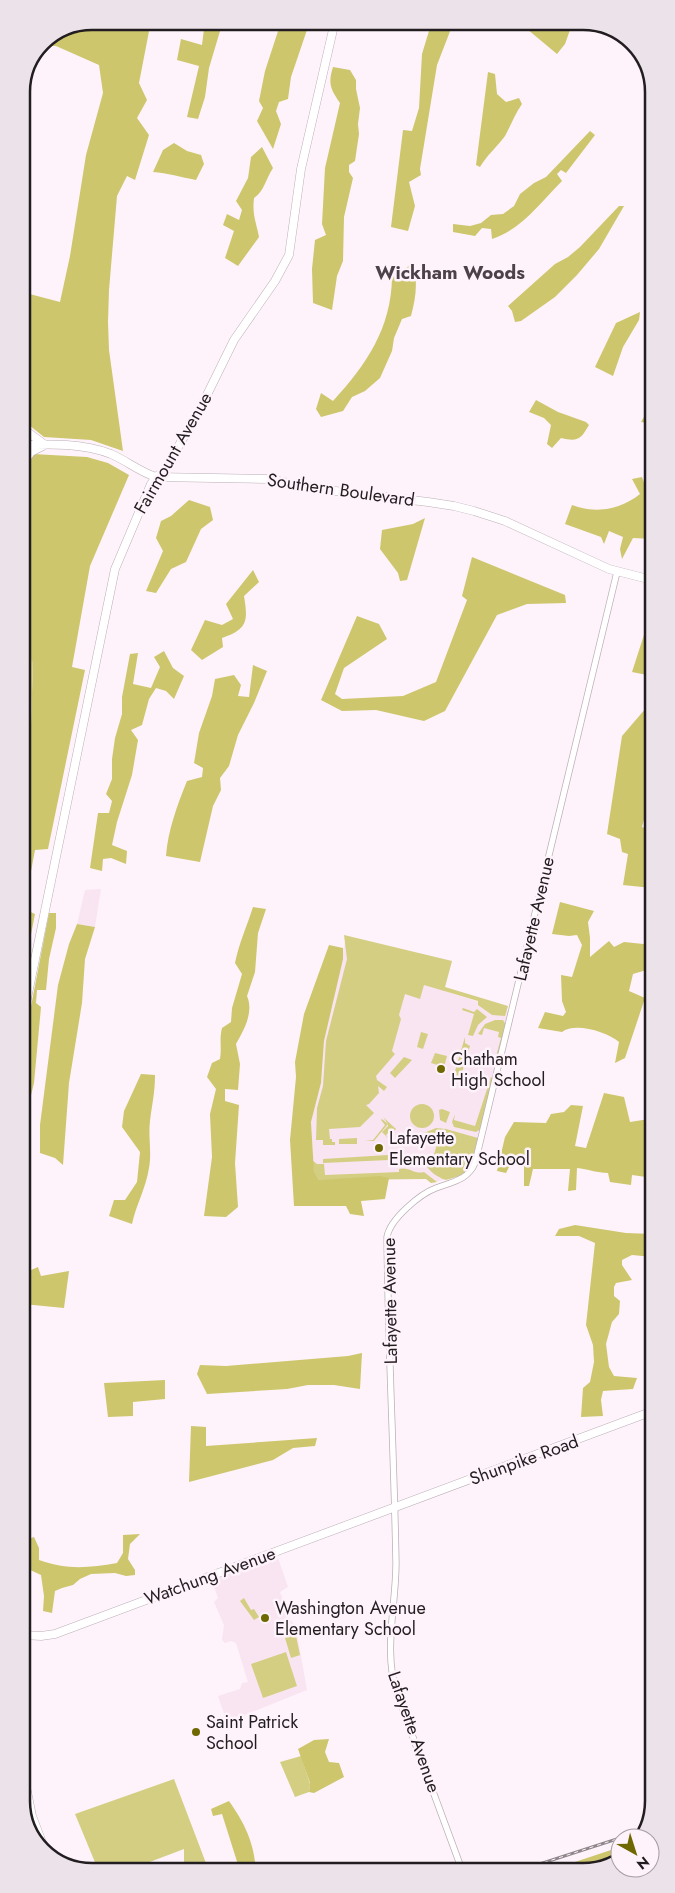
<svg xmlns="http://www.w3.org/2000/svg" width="675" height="1893" font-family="Jost,sans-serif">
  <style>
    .built { fill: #f9e5f2 }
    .green { fill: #d4ce83 }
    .forest { fill: #cdc66c }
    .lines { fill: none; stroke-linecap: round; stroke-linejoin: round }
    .minor-casing { stroke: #bcafb7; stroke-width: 7 }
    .major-casing { stroke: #bcafb7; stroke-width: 9 }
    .minor { stroke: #fff; stroke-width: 5.5 }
    .major { stroke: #fff; stroke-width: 8 }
    .rail-casing { stroke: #8f878c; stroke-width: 3 }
    .rail { stroke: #fef3fa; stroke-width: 1; stroke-dasharray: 4; stroke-linecap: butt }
    .poi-dot { fill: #6f6800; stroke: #fef3fa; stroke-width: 2 }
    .labels { text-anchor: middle; stroke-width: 5; stroke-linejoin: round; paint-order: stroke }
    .street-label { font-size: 18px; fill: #221d20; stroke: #fef3fa }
    .poi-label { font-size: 18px; fill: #221d20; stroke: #fef3fa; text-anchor: start }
    .neighbourhood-label { font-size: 19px; font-weight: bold; fill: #4c4148; stroke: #fef3fa }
    .rim { fill: none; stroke: #221d20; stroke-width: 2.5 }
  </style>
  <rect width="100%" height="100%" fill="#fef3fa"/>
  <path class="built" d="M 101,889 L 95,927 L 77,924 L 85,890 Z
    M 346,937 L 452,961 L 444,991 L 509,1011 L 473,1162 L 463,1175 L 431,1183 L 426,1179 L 319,1180 L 314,1173 L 311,1122 L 321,1083 L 324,1041 Z
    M 276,1552 L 288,1587 L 280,1592 L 290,1619 L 296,1627 L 307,1690 L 227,1722 L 218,1696 L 240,1689 L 242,1683 L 248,1682 L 236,1643 L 231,1641 L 225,1643 L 222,1640 L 224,1625 L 214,1602 L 218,1598 L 210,1576 Z"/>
  <path class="green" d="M 22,654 L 33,660 L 31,724 L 22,793 L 22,732 L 26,719 L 22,702 Z
    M 344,935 L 452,961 L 445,987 L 508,1006 L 505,1016 L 492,1015 L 478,1005 L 478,1001 L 424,985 L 420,999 L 405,994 L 399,1015 L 401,1019 L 392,1051 L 395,1054 L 376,1076 L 377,1080 L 387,1087 L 384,1091 L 378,1086 L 379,1093 L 369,1104 L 366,1105 L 374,1113 L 360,1127 L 329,1129 L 330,1139 L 332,1139 L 332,1142 L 335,1142 L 335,1145 L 323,1145 L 323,1140 L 316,1140 L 317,1108 L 323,1086 L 326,1041 L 347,959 Z
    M 463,1008 L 474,1012 L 477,1009 L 487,1017 L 478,1025 L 473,1036 L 468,1035 L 474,1014 L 462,1010 Z
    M 495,1020 L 503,1020 L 506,1025 L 496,1064 L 494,1064 L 501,1038 L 498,1037 L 499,1032 L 484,1028 L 482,1035 L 478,1034 L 485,1024 Z
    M 421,1032 L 428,1034 L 423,1049 L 417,1047 Z
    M 465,1037 L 465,1043 L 470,1046 L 460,1079 L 453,1078 Z
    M 435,1053 L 447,1056 L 444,1067 L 431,1063 Z
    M 404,1057 L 412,1060 L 395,1078 L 390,1073 Z
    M 491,1077 L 493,1079 L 481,1129 L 476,1132 L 454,1127 L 452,1122 L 455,1114 L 454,1120 L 475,1126 Z
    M410 1116a12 12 0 1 1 24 0a12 12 0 1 1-24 0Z
    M 442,1109 L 450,1112 L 446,1123 L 440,1120 L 439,1110 Z
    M 383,1117 L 396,1129 L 392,1134 L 389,1132 L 386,1135 L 388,1138 L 382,1132 L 388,1126 L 388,1124 L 374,1141 L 365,1141 L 373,1140 L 385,1125 L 381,1120 L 382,1119 L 388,1124 Z
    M 436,1128 L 446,1129 L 478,1138 L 470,1168 L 463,1175 L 446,1180 C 436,1177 426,1169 423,1159 L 432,1161 L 440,1134 L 436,1133 L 425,1136 L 424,1133 Z
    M 357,1138 L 357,1144 L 339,1144 L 339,1139 Z
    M 390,1154 L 393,1156 L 389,1160 L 323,1163 L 323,1159 L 388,1155 Z
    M 312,1160 L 317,1164 L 324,1164 L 325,1175 L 399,1172 L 399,1169 C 409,1166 415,1175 424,1172 L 437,1182 L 431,1183 L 426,1179 L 319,1180 L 314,1173 Z
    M 244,1598 L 251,1610 L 254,1609 L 259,1617 L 254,1620 L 240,1601 Z
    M 293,1631 L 295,1631 L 300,1655 L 291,1658 L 285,1638 Z
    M 286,1652 L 297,1686 L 263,1698 L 251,1664 Z
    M 301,1756 L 310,1784 L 309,1792 L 295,1797 L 280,1762 Z
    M 174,1779 L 209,1871 L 184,1871 L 184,1849 L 126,1871 L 99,1872 L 75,1814 Z"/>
  <path class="forest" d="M 92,21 L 151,21 L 139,83 L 147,100 L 137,118 L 149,135 L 135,180 L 127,176 L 117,196 L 109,290 L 108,322 L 109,350 L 123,451 L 91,440 L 44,437 L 29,425 L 22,408 L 22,345 L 26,342 L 22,310 L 22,292 L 60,302 L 70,256 L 86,155 L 103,93 L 99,65 L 56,46 L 40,46 L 42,42 L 58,40 L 60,34 Z
    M 205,21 L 223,21 L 209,68 L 205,97 L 198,119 L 187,117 L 199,66 L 177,60 L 181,39 L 202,45 Z
    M 283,21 L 310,21 L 291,77 L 288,99 L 279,102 L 276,111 L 281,124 L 273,149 L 257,121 L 263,108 L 259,101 L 265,71 L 280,25 Z
    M 432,21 L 454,21 L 437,65 L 420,169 L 421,175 L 409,182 L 415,206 L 408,231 L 391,227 L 403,130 L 412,131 L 419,108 L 422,54 Z
    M 513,21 L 556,21 L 560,29 L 570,30 L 565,44 L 557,54 L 527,29 L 513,28 Z
    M 333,67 L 350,70 L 356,80 L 356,89 L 360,108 L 358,124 L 359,134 L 355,161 L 349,165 L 349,172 L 353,178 L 344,217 L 343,261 L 337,276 L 332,310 L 313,303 L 312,269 L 315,240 L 326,235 L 322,224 L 325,168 L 340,103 C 330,89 328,83 333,67 Z
    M 488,72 L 495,74 L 497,94 L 506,102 L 519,98 L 522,104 C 515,114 511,125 505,136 C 497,147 487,155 480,167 L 476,165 Z
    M 590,131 L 595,135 L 566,173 L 561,170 L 557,174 L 562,181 C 541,202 521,230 492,239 L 491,229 L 482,228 L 475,236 L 453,232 L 453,224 L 470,226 L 481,223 L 491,215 L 503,214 L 514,206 L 520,194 L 534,183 L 546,177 Z
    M 174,143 L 187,151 L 201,155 L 204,164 L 196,180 C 181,177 167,173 153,172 L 163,150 Z
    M 262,147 L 273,168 C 265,180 265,190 254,198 C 252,215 256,221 259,237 L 238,266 L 225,258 L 234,231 L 223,225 L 227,214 L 239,220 L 242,210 L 236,201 L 248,178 L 251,157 Z
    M 619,206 L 624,206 L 599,249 L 577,275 L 555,297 L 521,321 L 515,322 L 512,311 L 508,306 L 555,264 L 568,257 L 580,247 Z
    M 413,263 C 418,283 416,297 411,316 L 402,319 L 394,338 L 392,351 L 380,378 L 365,391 L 352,397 L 343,411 L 321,417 L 316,409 L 321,393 L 333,401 C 367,364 391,328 392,278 Z
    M 640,312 L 639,320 L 623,347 L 613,376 L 595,367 L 616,323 Z
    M 536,400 L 558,412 L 586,422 L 589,425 C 581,439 578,442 561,438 L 552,448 L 547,444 L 551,425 L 544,418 L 529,412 Z
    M 652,403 L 652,424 L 641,422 Z
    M 33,454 L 87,457 L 108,463 L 129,475 L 90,566 L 72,667 L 85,670 L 48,849 L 35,850 L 24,909 L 35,914 L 28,950 L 23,948 L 22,793 L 31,724 L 33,661 L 22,654 L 22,475 Z
    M 642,477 L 647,491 L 652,491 L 652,539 L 633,538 L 622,559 L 620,549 L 623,537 L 609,531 L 604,544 L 601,537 L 565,524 L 572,505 C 595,514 620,510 640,494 L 632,479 Z
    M 189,500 L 210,507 L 213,520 L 201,529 L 186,562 L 171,569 L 156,593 L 146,591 L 163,551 L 156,538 L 161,521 L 171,516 Z
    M 425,518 L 407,580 L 400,581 L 398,573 L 380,549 L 382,530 L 413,524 Z
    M 472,557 L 565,595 L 566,603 L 527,604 L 497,615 L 445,711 L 424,721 L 376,710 L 342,711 L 321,700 L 357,616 L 379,624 L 387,639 L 344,668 L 335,694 L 342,699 L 403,696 L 436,682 L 467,600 L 462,596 Z
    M 253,570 L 259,582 L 244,596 C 248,621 248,629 222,638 L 223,647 L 202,660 L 191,650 L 205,620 L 222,625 L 233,619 L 226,604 Z
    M 652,610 L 652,676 L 632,672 Z
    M 164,651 L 173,668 L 184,676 L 174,699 L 166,691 L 156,688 L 149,699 L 142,725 L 131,730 L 138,740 L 132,775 L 117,822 L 112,845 L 127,851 L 126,864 L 111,858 L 103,859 L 102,871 L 90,868 L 98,813 L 109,813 L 112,801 L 106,794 L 112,779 L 112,759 L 115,738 L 122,714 L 122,697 L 130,654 L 138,653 L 133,684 L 151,688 L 160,667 L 154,657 Z
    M 253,665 L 267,671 L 254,703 L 238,735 L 229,766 L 220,778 L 221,790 L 213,806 L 200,862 L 166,856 C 168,830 177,806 187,781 L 202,777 L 203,768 L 194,763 L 199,733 L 212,696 L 215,679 L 234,675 L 241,685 L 238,696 L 249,697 Z
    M 652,679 L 652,822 L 644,820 L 642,827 L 652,830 L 652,888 L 623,885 L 628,854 L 622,852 L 620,839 L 607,834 L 622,736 L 646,708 Z
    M 560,902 L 594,911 L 588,922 L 590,938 L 590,957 L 609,941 L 614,947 L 624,942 L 653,945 L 653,968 L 633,974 L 629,991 L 645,998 L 625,1058 L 615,1063 L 619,1042 C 607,1032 575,1022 562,1032 L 538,1028 L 545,1012 L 563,1016 L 566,1012 L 562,1001 L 561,975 L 572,977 L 582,945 L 577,935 L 569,936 L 552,934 Z
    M 253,907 L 266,909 L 258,933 L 255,972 L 247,996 C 254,1012 244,1030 236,1044 L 240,1064 L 238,1090 L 225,1089 L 225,1101 L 239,1105 L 235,1163 L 238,1207 L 226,1217 L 204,1216 L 212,1157 L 210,1114 L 216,1089 L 207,1077 L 212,1063 L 220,1059 C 222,1048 219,1039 222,1028 L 231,1022 L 232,1008 L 242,974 L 235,963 C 239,943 247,926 253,907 Z
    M 49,913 L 56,913 L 56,928 L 49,959 L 46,990 L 37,990 L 36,1003 L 41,1007 L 34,1083 L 28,1108 L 25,1141 L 23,1141 L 23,1048 Z
    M 77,924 L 95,927 L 85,959 L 82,1003 L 69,1083 L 63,1165 L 55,1158 L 40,1153 L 40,1125 L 58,985 L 69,944 Z
    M 329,945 L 343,948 L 343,959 L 324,1041 L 321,1083 L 311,1122 L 314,1172 L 319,1180 L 380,1176 L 389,1178 L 385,1199 L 361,1201 L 364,1216 L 350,1214 L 346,1206 L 294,1206 L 290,1140 L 296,1077 L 295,1062 L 304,1014 Z
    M 141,1074 L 155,1075 C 155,1093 152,1104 150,1121 C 148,1137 152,1152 149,1168 C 146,1188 136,1205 132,1224 L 109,1216 L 114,1200 L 125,1200 L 137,1182 L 140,1152 L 122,1127 L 124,1111 Z
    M 604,1093 L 624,1097 L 630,1122 L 649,1119 L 653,1108 L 653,1178 L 632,1175 L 631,1185 L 610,1182 L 608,1173 C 597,1173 588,1169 577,1168 L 576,1190 L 568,1191 L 570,1169 L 533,1169 L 529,1186 L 524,1186 L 524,1164 L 521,1160 L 512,1161 L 506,1173 L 497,1171 L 505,1137 L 514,1122 L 546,1123 L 551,1114 L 564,1112 L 571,1105 L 583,1106 L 575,1146 L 586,1148 Z
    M 575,1225 L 626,1233 L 653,1234 L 653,1257 L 632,1255 L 622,1260 L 622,1265 L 632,1280 L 616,1283 L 614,1287 L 614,1296 L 620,1301 L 619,1314 L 612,1322 L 606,1344 L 609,1367 L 614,1376 L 637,1378 L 633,1389 L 603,1391 L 601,1400 L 603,1416 L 581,1417 L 583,1388 L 590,1382 L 594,1362 L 593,1345 L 586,1325 L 595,1243 L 579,1236 L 555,1236 L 559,1229 Z
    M 38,1267 L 41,1276 L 69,1271 L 64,1308 L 23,1304 L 23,1286 L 31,1281 L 31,1270 Z
    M 362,1353 L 360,1389 L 334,1385 L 308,1385 L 287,1389 L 207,1394 L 197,1374 L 200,1365 L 226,1366 L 348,1356 Z
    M 165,1380 L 165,1399 L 133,1402 L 133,1416 L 108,1417 L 104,1383 Z
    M 191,1426 L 206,1427 L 206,1446 L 317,1438 L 315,1446 L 293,1448 L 273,1460 L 189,1482 Z
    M 140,1534 L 130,1544 L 128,1559 L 135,1570 L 135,1575 L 126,1576 L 115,1573 L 91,1574 L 80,1579 L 73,1585 L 62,1588 L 55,1591 L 52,1613 L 43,1611 L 44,1596 L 41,1575 L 28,1569 L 23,1569 L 23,1554 L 27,1553 L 28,1539 L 34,1537 L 39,1548 L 39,1560 C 67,1570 88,1568 117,1563 L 123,1553 L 123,1535 Z
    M 329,1739 L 325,1752 L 329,1762 L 339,1763 L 344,1777 L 314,1793 L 309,1792 L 310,1783 L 298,1749 L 314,1740 Z
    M 229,1801 C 245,1824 254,1842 256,1871 L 240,1871 L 222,1814 L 213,1816 L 211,1809 Z
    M 620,1847 L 620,1857 L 602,1869 L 551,1870 Z"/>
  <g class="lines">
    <g class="minor-casing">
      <path id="minor" d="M 462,1870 L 397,1694 C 383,1651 396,1607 396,1563 C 394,1454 388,1345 387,1237 C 390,1219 420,1194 436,1188 C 452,1182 468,1180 475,1163 L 617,572"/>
    </g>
    <g class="major-casing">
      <path id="major" d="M 22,424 L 29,433 L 45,445
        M 22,445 C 51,444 83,443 111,454 C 127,461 140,472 156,477 L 267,479 L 327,490 L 428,502 L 454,506 L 474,511 L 505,521 L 609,569 L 652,580
        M 22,465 L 31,452 L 43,446
        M 23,1018 L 115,569 L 151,484 L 156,477 L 165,470 L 202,405 L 234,340 L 275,281 L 289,255 L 301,169 L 335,21
        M 23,1635 L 41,1636 L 55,1634 L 653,1411
        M 24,1777 L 32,1816 L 46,1853"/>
    </g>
    <use href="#minor" class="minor"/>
    <use href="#major" class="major"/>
    <g class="rail-casing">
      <path id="rail" d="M 620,1838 L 644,1831
        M 521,1870 L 620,1838"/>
    </g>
    <use href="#rail" class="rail"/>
  </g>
  <g class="poi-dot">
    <circle cx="441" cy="1069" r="5"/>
    <circle cx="379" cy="1148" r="5"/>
    <circle cx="265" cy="1618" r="5"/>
    <circle cx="196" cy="1732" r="5"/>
  </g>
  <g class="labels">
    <g class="street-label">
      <text transform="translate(173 453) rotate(-60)" y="6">Fairmount Avenue</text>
      <text transform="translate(341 490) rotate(8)" y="6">Southern Boulevard</text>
      <text transform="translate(534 919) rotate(-77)" y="6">Lafayette Avenue</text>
      <text transform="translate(390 1301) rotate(-91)" y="6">Lafayette Avenue</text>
      <text transform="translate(524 1460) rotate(-20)" y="6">Shunpike Road</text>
      <text transform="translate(210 1576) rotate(-20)" y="6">Watchung Avenue</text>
      <text transform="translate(414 1732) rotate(71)" y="6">Lafayette Avenue</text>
    </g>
    <g class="poi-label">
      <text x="451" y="1065">Chatham<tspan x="451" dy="21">High School</tspan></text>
      <text x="389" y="1144">Lafayette<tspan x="389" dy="21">Elementary School</tspan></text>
      <text x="275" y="1614">Washington Avenue<tspan x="275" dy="21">Elementary School</tspan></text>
      <text x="206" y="1728">Saint Patrick<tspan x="206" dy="21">School</tspan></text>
    </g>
    <g class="neighbourhood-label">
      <text x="450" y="279">Wickham Woods</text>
    </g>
  </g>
  <path d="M0 0H675V1893H0ZM92 30H583A62 62 0 0 1 645 92V1801A62 62 0 0 1 583 1863H92A62 62 0 0 1 30 1801V92A62 62 0 0 1 92 30Z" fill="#ece2e9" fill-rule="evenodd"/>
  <path class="rim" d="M92 30H583A62 62 0 0 1 645 92V1801A62 62 0 0 1 583 1863H92A62 62 0 0 1 30 1801V92A62 62 0 0 1 92 30Z"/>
  <g transform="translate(635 1853) rotate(141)"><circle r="24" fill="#fef3fa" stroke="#a69da3"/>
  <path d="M0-4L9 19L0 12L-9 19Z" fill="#6f6800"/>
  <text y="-8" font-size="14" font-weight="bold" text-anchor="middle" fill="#221d20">N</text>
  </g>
</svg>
